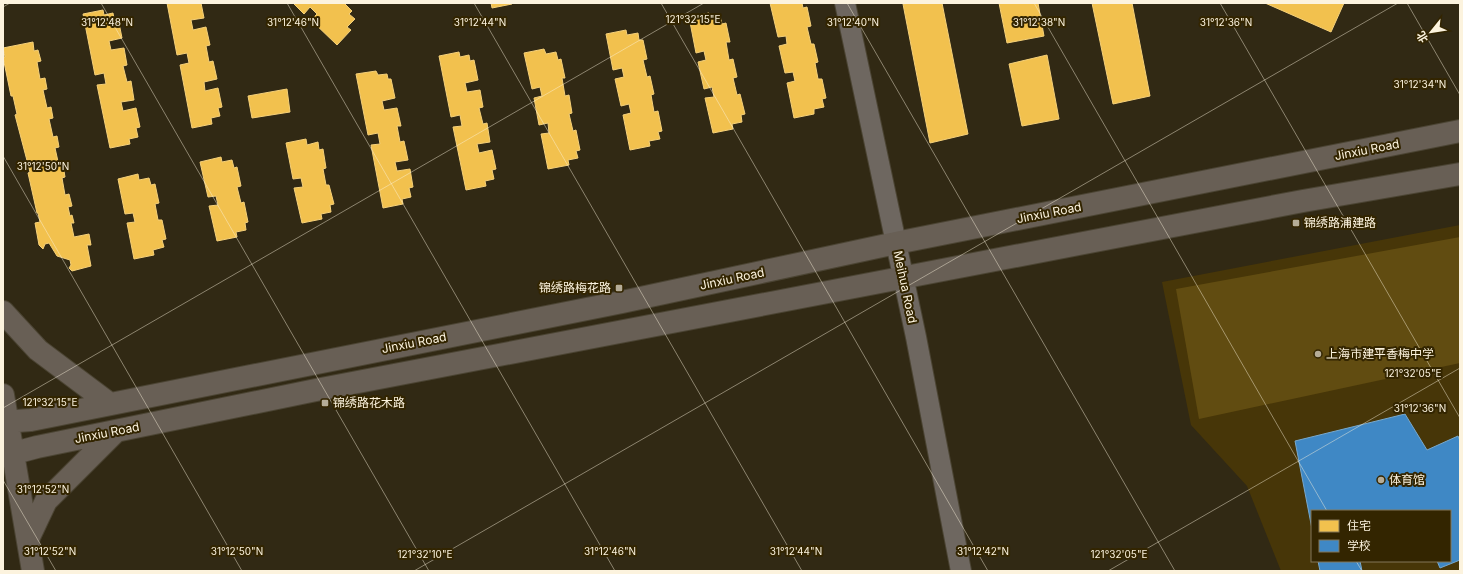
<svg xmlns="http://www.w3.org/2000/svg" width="1463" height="574" font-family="Inter,'Noto Sans SC',sans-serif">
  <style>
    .built { fill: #473608; fill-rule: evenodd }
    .green { fill: #614c11 }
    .homes { fill: #f2c14e; stroke: #f5d079 }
    .schools { fill: #3f88c5; stroke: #78a8cc }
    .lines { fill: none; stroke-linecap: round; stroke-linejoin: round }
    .street-casing { stroke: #4b4433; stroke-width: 22 }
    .secondary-casing { stroke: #4b4433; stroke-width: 24 }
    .street { stroke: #6e6760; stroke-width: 20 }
    .secondary { stroke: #685f55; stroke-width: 22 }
    .ticks { fill: none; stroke: #fcf3de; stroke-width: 1; stroke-opacity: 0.45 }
    .poi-dot { fill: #b5ac97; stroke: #332500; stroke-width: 1.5 }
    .labels { text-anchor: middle; stroke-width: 4; stroke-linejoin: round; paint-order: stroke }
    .street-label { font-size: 12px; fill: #fcf3de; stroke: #332500 }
    .poi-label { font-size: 12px; fill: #fcf3de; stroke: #332500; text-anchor: start }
    .ticks-label { font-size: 10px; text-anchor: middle; fill: #fcf3de; stroke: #332500; stroke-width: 4; stroke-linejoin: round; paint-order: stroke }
  </style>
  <rect width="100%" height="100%" fill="#312914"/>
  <path class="built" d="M 1460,225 L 1460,571 L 1281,571 L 1247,486 L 1191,425 L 1162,282 ZM 1312,511 L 1450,511 L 1450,561 L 1312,561 Z"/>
  <path class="green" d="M 1460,237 L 1460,363 L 1199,419 L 1176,289 Z"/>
  <path class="homes" d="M 167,3 L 201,3 L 204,18 L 191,20 L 193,30 L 206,27 L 210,45 L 206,46 L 209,62 L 213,61 L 217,79 L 204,82 L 205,91 L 218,88 L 222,107 L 218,108 L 220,116 L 211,118 L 212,124 L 192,128 L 180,65 L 189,63 L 187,53 L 177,55 Z
    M 293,3 L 344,3 L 352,11 L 349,14 L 355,19 L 347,27 L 351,30 L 337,45 L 311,20 L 317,14 L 310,7 L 304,14 Z
    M 491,3 L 512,3 L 512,4 L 492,8 Z
    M 770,3 L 802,3 L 803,8 L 807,7 L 811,26 L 807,27 L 811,44 L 814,44 L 818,62 L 815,63 L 818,79 L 822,79 L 826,98 L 822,99 L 824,107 L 814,109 L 814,114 L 794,118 L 787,83 L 795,81 L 793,72 L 785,73 L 779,46 L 787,44 L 786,36 L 778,37 Z
    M 910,3 L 942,3 L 968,134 L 930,143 L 903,4 Z
    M 999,3 L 1038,3 L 1044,36 L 1007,43 Z
    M 1092,3 L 1132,3 L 1150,96 L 1113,104 Z
    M 1265,3 L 1344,3 L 1331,32 Z
    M 103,10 L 104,15 L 113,13 L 114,19 L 118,18 L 122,38 L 109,41 L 111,50 L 124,48 L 127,65 L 123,66 L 127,82 L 131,81 L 134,100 L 121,102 L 123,111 L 136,108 L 140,127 L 136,128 L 138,137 L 129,139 L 130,144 L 110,148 L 97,85 L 106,84 L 104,73 L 95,75 L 83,14 Z
    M 709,13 L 710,18 L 720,16 L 722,24 L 726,23 L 730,42 L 726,42 L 729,60 L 733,59 L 737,77 L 733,78 L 737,95 L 740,94 L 745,114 L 741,115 L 742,122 L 732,124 L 733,129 L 713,133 L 705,98 L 714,97 L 712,87 L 704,89 L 698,62 L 706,60 L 704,51 L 696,53 L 689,17 Z
    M 626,30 L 627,35 L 638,33 L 639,40 L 643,40 L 647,59 L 643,60 L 647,77 L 650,76 L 654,94 L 651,95 L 654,112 L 658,111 L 662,131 L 658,132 L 660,139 L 649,141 L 650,146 L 630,150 L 623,115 L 631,113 L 629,104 L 621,106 L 615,79 L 624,77 L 622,68 L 613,70 L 606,34 Z
    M 33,42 L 34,51 L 38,50 L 41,61 L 37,62 L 40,79 L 45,78 L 47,89 L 43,90 L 47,108 L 51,107 L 53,118 L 49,119 L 53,137 L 57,136 L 59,147 L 55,148 L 59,166 L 63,165 L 65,177 L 62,178 L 65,195 L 69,194 L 72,206 L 68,207 L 70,216 L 72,215 L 74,223 L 71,223 L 74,237 L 89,234 L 91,245 L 87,245 L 91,266 L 72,271 L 69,268 L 71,265 L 70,260 L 57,256 L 49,243 L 45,244 L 43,249 L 39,245 L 35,223 L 40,222 L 38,213 L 37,213 L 28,173 L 30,172 L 15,115 L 17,114 L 13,96 L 11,96 L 3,57 L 5,57 L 3,48 Z
    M 544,49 L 546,54 L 556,52 L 558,60 L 561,59 L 565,78 L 562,78 L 565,96 L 569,95 L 572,113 L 569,114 L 573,131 L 576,130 L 580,150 L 576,151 L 578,158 L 568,160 L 569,165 L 548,169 L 541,134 L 549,133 L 548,123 L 539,125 L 534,98 L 542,96 L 540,87 L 532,89 L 524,53 Z
    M 459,52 L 460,57 L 469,55 L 470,61 L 474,60 L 478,80 L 465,83 L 467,92 L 480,90 L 483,107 L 479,108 L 483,124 L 487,123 L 490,142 L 477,144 L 479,153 L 492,150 L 496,169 L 492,170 L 494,179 L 485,181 L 486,186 L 466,190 L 453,127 L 462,126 L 460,115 L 451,117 L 439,56 Z
    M 1047,55 L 1059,119 L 1022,126 L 1009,64 Z
    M 376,71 L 378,75 L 387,74 L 388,79 L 391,79 L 395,98 L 382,101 L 384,110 L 397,108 L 401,126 L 397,126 L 400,142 L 404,141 L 408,160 L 395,162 L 397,171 L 410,169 L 413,187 L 409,188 L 411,197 L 402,199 L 403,204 L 383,208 L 371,145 L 380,144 L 378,133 L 368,135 L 356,74 Z
    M 287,89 L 290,112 L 252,118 L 248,96 Z
    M 306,139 L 307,145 L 318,142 L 319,150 L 323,149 L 326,168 L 323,169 L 326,185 L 329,185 L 334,204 L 330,205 L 331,212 L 321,214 L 322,219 L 302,223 L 294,188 L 303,187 L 301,178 L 293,179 L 286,143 Z
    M 221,157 L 222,162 L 232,160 L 234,168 L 237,167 L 241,186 L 237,187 L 241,203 L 244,202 L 248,222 L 245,223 L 246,230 L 236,232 L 237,237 L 217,241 L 209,206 L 218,205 L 216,196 L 208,197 L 200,162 Z
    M 138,174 L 139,180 L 149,178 L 151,185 L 155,184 L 159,203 L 155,204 L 158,220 L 162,220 L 166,239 L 162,240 L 164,247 L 153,250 L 154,255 L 134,259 L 127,223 L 135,222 L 133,213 L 125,214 L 118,179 Z"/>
  <path class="schools" d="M 1405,414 L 1427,450 L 1458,436 L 1460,441 L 1460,560 L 1440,568 L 1437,561 L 1450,561 L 1450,511 L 1312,511 L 1312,529 L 1295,441 Z
    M 1318,561 L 1360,561 L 1362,571 L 1320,571 Z"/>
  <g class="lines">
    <g class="street-casing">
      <path id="street" d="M 845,3 L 916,337 L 961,571"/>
    </g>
    <g class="secondary-casing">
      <path id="secondary" d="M 3,312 L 38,350 L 110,404
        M 3,395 L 33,571
        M 3,422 L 31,420 L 622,302 L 896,243 L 1460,131
        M 3,456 L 37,447 L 316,390 L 1303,201 L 1460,174
        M 28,539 L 46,501 L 115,432"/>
    </g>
    <use href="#street" class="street"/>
    <use href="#secondary" class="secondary"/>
  </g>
  <path class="ticks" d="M 101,3 L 429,571M 287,3 L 615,571M 474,3 L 802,571M 661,3 L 988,571M 847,3 L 1175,571M 1034,3 L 1327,511M 1220,3 L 1460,418M 1407,3 L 1460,95M 3,7 L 10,3M 3,156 L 242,571M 3,408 L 704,3M 3,480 L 56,571M 1356,561 L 1362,571M 414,571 L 1398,3M 1108,571 L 1460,368"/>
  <g class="poi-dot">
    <rect x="1292" y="219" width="8" height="8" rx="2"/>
    <rect x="615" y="284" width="8" height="8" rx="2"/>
    <circle cx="1318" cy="354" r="4"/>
    <rect x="321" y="399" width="8" height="8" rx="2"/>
    <circle cx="1381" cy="480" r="4"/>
  </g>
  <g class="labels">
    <g class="street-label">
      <text transform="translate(1367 150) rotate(-11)" y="4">Jinxiu Road</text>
      <text transform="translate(1049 213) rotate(-11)" y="4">Jinxiu Road</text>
      <text transform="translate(732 279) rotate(-12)" y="4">Jinxiu Road</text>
      <text transform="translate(905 287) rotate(78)" y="4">Meihua Road</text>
      <text transform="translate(414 343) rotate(-11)" y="4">Jinxiu Road</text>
      <text transform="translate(107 433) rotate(-11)" y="4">Jinxiu Road</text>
    </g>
    <g class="poi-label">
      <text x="1304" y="227">锦绣路浦建路</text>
      <text x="611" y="292" text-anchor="end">锦绣路梅花路</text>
      <text x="1326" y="358">上海市建平香梅中学</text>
      <text x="333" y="407">锦绣路花木路</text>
      <text x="1389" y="484">体育馆</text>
    </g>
  </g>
  <g class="ticks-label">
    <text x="693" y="23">121°32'15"E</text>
    <text x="107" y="26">31°12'48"N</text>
    <text x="293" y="26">31°12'46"N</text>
    <text x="480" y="26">31°12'44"N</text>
    <text x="853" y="26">31°12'40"N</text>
    <text x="1039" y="26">31°12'38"N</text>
    <text x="1226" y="26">31°12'36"N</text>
    <text x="1420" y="88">31°12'34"N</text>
    <text x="43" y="170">31°12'50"N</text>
    <text x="1413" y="377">121°32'05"E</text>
    <text x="50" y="406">121°32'15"E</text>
    <text x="1420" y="412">31°12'36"N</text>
    <text x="43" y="493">31°12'52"N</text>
    <text x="50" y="555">31°12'52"N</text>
    <text x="237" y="555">31°12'50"N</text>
    <text x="610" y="555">31°12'46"N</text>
    <text x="796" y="555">31°12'44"N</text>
    <text x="983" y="555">31°12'42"N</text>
    <text x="425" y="558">121°32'10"E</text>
    <text x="1119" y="558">121°32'05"E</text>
  </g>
  <rect width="1463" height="574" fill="none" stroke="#fcf3de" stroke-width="8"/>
  <rect x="1311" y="510" width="140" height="52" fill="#332500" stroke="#837759"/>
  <rect x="1319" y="520" width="20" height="12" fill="#f2c14e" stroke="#837759"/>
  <text x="1347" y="530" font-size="12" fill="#fcf3de">住宅</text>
  <rect x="1319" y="540" width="20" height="12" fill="#3f88c5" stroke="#837759"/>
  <text x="1347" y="550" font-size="12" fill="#fcf3de">学校</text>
  <g transform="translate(1431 32) rotate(240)" stroke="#332500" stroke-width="3" paint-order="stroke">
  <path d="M0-3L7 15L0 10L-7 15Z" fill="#fcf3de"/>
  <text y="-6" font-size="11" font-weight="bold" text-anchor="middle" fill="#fcf3de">北</text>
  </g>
</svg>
